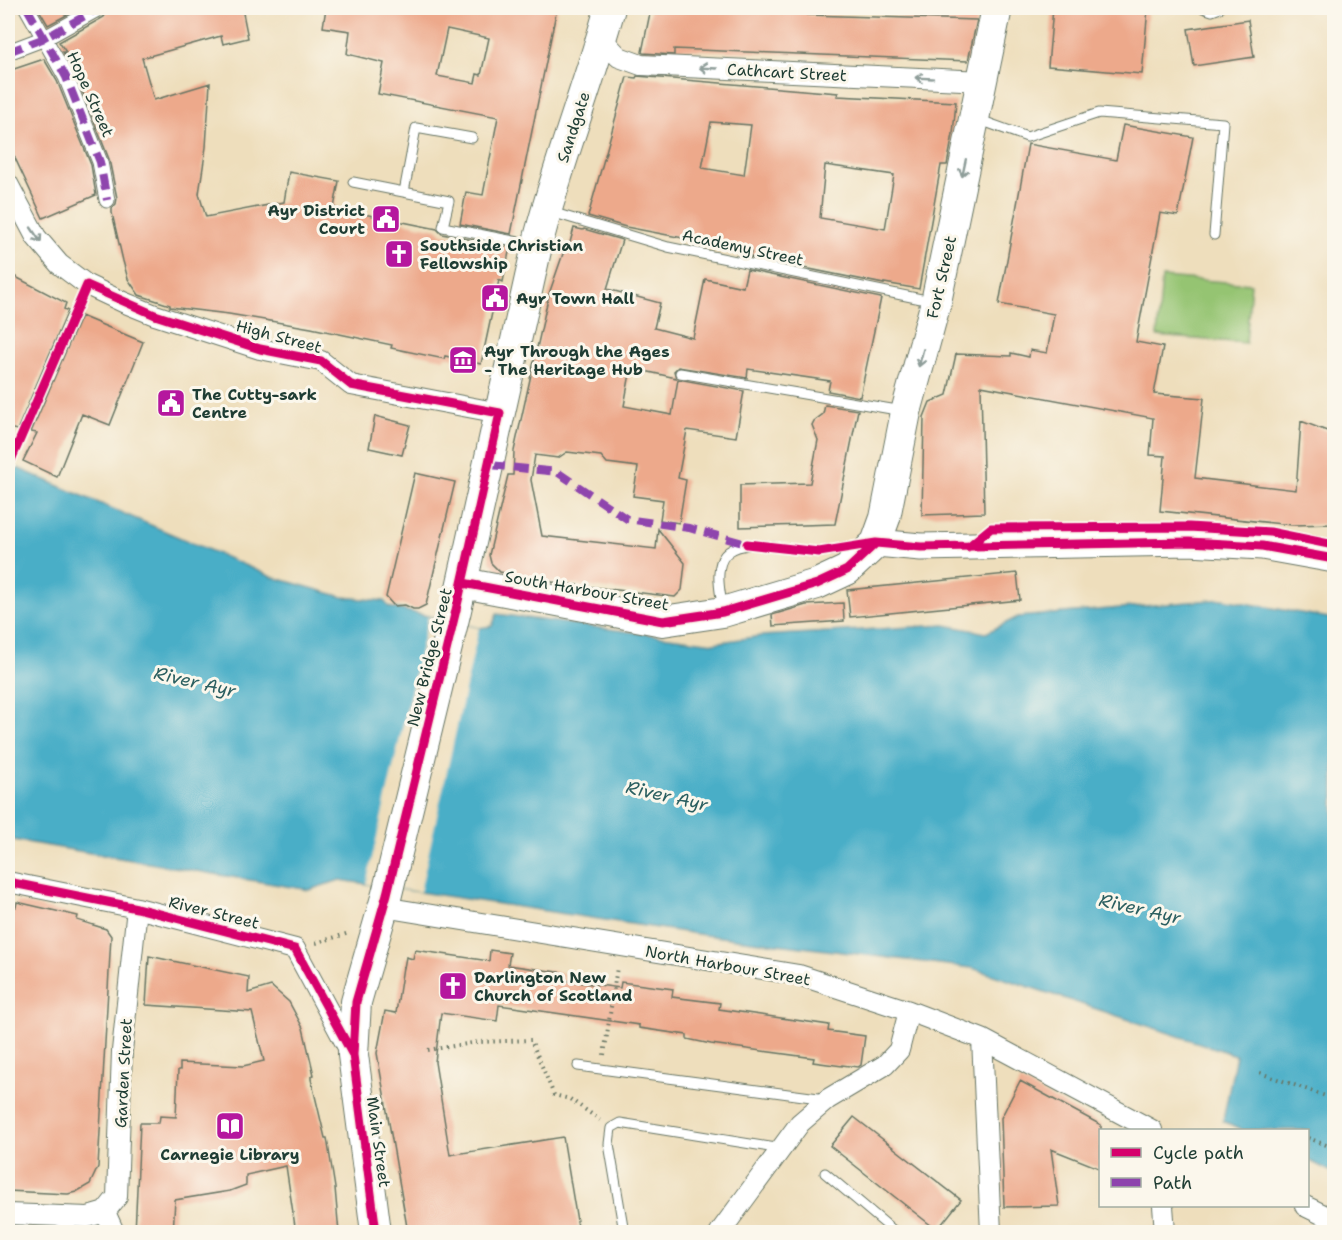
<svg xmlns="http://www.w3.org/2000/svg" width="1342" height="1240" font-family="'Shantell Sans',sans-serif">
	<rect width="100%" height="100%" fill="#fbf7ec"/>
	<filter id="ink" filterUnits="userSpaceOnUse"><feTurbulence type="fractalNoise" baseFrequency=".0167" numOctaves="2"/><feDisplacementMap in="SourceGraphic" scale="12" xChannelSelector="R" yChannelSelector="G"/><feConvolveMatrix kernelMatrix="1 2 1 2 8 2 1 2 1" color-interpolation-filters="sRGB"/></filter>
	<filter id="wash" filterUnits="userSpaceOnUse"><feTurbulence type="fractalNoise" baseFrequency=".008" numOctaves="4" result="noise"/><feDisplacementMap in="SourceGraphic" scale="24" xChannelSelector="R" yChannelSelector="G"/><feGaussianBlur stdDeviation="1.35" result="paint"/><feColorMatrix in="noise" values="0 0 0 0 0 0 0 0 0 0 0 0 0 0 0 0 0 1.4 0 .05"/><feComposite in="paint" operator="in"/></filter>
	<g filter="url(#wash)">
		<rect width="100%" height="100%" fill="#eedebc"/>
		<path fill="#95c472" stroke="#5a8053" stroke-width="1.5" d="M1162 277 1251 284 1246 343 1157 336Z"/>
		<path fill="#48aec7" stroke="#34767e" stroke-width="1.5" d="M8 464 272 577 343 597 384 601 389 607 479 628 492 626 497 614 714 643 761 636 945 625 986 633 1018 617 1223 599 1334 619V1173L1308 1160V1130H1243L1223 1121 1236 1055 972 968 704 935 340 880 309 890 8 839Z"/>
		<path fill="#eedebc" d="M428 617 479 628 420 892 366 884Z"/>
		<g id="blocks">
			<path fill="#eda98b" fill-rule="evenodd" d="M38 8H80L48 25Z
				M109 8H242L248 38 223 44 221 36 142 58 154 100 210 83 206 147 199 194 206 217 284 202 289 172 339 181 334 208 437 229 442 234 510 247 503 282 499 280 481 364 445 356 444 359 391 348 392 345 311 328 229 314 170 307V305L139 295 128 279 123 261 112 213V208L116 204 117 198 109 159 75 73 63 52H66L59 42 104 17Z
				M326 8H557L511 234 460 224 466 192 483 195 498 117 378 94 384 63 347 54 350 31 323 27ZM447 29 489 38 481 75 477 74 475 83 437 76Z
				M651 8H808V15L977 20 968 61 674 49V55L643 53 642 52Z
				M1053 8H1148L1142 74 1048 66Z
				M1248 20 1254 57 1194 66 1188 29Z
				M44 59 57 81 91 165 96 195 43 218 8 143V71Z
				M637 76 838 93 837 96 956 102 953 134 947 165H941L919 289 884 283V284L750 257 751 251 626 227 588 216 627 77 636 78ZM711 122 751 125 744 175 702 168ZM825 165 894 175 885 229 820 218Z
				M1123 125 1193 137 1178 216 1160 213 1136 342 1163 347 1154 394 1204 398 1195 478 1296 490 1301 421 1335 434V524L1292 525 1160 511 1165 456 1150 455 1153 418 981 386 984 513 922 515 924 417 930 402 947 395 956 354 1011 356V353L1029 357 1030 350 1047 353 1054 314 999 304 1028 144 1116 160Z
				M574 228 583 230 584 229 622 240 607 289 660 303 654 328 693 338 705 279 743 287 747 270 881 298 860 397 828 391 830 381 748 369 747 378 678 367 674 371 676 378 631 368 624 406 672 415 678 379 744 391 736 437 687 430 678 478 686 480 679 523 660 520 663 500 633 496 638 467 607 463 601 456 567 452 558 458 535 455 531 480 542 536 656 549 658 529 685 563 682 590 675 597 543 581 500 572 491 563 489 555 508 475H513L514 451 549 294 566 245 569 246Z
				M8 273 66 303 64 309 68 311 17 430 8 428Z
				M81 316 143 342 110 425 82 414 57 477 23 461 37 433 31 432Z
				M825 405 858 410 835 524 740 527V485L810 483 818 440 812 425 814 421 823 414Z
				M375 416 410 425 402 455 369 448Z
				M415 473 455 482 426 605 418 609H413L405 605 394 606 386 597Z
				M1017 573 1020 600 850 617 847 590Z
				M843 603 844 621 773 626 772 615 806 605Z
				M17 902 78 916 77 920 106 929 111 936 98 1167 90 1184 76 1192 68 1194 8 1191V906L16 907Z
				M415 950 489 961 490 950 510 953 508 965 564 973 563 980 620 988 621 982 673 989 672 997 720 1003 719 1009 829 1025 828 1031 865 1036 861 1065 858 1067 842 1065V1066L813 1062 814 1058 711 1044 687 1039V1035L639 1028V1025L499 1005 497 1021 441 1013 435 1062 450 1155 563 1137 579 1233H408L377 1053 385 1011 396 1013 403 967 404 968 406 957 413 959Z
				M149 956 249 977 248 993 271 986 289 1002 303 1028 314 1075 311 1076V1079L325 1138H327L335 1188 339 1233H296L286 1166 246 1175V1185L230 1191 175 1200 173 1233H135L140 1123H159L160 1116 176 1117 178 1070H180V1063L243 1066 264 1061 252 1012 146 1005Z
				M1020 1081 1101 1125V1169L1051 1149 1059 1206 1004 1207 1001 1118Z
				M854 1117 961 1200 937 1230 830 1146Z"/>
		</g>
	</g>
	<g filter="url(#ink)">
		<use href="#blocks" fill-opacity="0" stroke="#677564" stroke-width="1.5"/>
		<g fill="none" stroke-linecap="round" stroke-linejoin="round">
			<g stroke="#677564" stroke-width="11">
				<path id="service" d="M1203 8 1212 11 1220 8
					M977 119 1027 137 1099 113 1223 123 1214 235
					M353 182 449 201 443 227 534 245
					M404 192 416 128 472 138
					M551 212 668 247 931 301
					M680 373 903 411
					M15 451 87 285
					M722 606C721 596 718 584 719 574 720 525 791 553 819 552 833 552 847 548 861 546
					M578 1066 826 1099
					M825 1173 895 1232
					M234 1232H251
					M624 1232 609 1144 611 1128 620 1123 782 1149"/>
			</g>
			<g stroke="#677564" stroke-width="17">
				<path id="pedestrian" d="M27 8 66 77 100 162 107 200
					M8 52 45 38 99 8"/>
			</g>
			<g stroke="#677564" stroke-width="22">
				<path id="minor" d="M601 38 619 57 641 65 983 81
					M8 184 36 237 59 264 87 285 123 302 155 315 260 349 321 361 351 385 500 413
					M8 882 137 908 295 949 351 1053
					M383 907 799 975 909 1011 982 1039 1152 1130
					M982 1039 991 1232
					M1163 1206 1165 1232
					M1305 1206 1334 1220
					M105 1212 117 1197 122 1051 137 908
					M105 1212 114 1232
					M8 1214 88 1217 105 1212
					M720 1232 800 1123 828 1099 885 1065 899 1050 909 1011"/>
			</g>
			<g stroke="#677564" stroke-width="29">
				<path id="secondary" d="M876 543 921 547 1189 542 1262 546 1334 559"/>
			</g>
			<g stroke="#677564" stroke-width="32">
				<path id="primary" d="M463 583 663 621 723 612 817 584 847 570 876 543 885 518 906 412 936 302 997 8
					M376 1232 353 1055 356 1002 387 894 456 610 537 246C557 165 588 88 610 8"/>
			</g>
			<path stroke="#677564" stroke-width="4" stroke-dasharray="1.5 4.5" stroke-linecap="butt" d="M316 943 349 933
				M428 1050 479 1042 531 1040 554 1095 570 1099 600 1120
				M604 1055 617 967
				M1260 1073 1334 1099
				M1308 1138 1334 1148"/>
			<use href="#service" stroke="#fff" stroke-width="9"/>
			<use href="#pedestrian" stroke="#fff" stroke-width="15"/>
			<use href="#minor" stroke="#fff" stroke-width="20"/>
			<use href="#secondary" stroke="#fff" stroke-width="27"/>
			<use href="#primary" stroke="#fff" stroke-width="30"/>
			<path stroke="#8e44ad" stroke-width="8" stroke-dasharray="15 8" stroke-linecap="butt" d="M27 8 66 77 100 162 107 200
				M8 52 45 38 99 8
				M490 465 557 472 627 519 689 528 747 544"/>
			<g stroke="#fbf7ec" stroke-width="13">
				<path id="cycleway" d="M8 467 87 285 155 315 260 349 321 361 351 385 500 413
					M747 544 819 552 876 543 921 547 1189 542 1262 546 1334 559
					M968 547 991 528 1189 527 1270 532 1334 545
					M463 583 663 621 723 612 817 584 847 570 876 543
					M8 882 137 908 295 949 353 1055
					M376 1232 353 1055 356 1002 387 894 456 610 500 413"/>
			</g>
			<use href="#cycleway" stroke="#d6006c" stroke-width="9"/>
		</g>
		<defs><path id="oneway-shaft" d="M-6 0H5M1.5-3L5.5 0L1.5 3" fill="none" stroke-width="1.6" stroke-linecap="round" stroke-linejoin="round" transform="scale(1.5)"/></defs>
		<g stroke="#8f9e9a">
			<use href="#oneway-shaft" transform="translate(708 68) rotate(-177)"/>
			<use href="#oneway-shaft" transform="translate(924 78) rotate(-177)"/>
			<use href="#oneway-shaft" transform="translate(964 168) rotate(102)"/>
			<use href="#oneway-shaft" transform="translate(36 235) rotate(56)"/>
			<use href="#oneway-shaft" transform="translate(921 358) rotate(105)"/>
		</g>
	</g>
	<defs>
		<g id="civic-square" transform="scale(1.5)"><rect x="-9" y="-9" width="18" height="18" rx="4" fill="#b5179e" stroke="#fbf7ec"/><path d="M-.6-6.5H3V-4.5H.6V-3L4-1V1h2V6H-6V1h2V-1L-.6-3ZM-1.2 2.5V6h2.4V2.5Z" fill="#fff"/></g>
		<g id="church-square" transform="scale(1.5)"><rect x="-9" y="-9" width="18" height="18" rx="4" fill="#b5179e" stroke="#fbf7ec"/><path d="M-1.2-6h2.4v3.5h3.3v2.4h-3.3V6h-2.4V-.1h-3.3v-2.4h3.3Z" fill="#fff"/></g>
		<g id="museum-square" transform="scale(1.5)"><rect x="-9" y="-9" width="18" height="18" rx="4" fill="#b5179e" stroke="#fbf7ec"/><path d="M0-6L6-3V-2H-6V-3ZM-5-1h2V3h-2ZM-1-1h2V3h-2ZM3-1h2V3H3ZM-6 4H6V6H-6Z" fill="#fff"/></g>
		<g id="library-square" transform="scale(1.5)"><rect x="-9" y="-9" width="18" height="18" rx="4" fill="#b5179e" stroke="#fbf7ec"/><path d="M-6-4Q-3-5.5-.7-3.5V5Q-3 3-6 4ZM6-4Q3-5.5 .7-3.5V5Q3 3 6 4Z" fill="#fff"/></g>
	</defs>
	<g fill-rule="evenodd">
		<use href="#civic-square" x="386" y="219"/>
		<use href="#church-square" x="399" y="254"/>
		<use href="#civic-square" x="495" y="298"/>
		<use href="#museum-square" x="463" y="360"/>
		<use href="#civic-square" x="171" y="403"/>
		<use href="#church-square" x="453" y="986"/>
		<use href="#library-square" x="230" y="1126"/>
	</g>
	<g text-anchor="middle" stroke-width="6" stroke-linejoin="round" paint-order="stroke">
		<g font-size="16" fill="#1f3d34" stroke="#fbf7ec">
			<text transform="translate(787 72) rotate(3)" y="6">Cathcart Street</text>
			<text transform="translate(91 94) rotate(66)" y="6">Hope Street</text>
			<text transform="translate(573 127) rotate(-72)" y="6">Sandgate</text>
			<text transform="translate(743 247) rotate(12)" y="6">Academy Street</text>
			<text transform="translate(941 277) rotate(-77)" y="6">Fort Street</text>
			<text transform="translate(279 336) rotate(15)" y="6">High Street</text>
			<text transform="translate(587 590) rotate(10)" y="6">South Harbour Street</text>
			<text transform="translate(429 657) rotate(-76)" y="6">New Bridge Street</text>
			<text transform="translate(214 912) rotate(14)" y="6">River Street</text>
			<text transform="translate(728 965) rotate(10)" y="6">North Harbour Street</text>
			<text transform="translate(123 1073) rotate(-87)" y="6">Garden Street</text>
			<text transform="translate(379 1142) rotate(82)" y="6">Main Street</text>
		</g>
		<g font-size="16" font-weight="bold" fill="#1f3d34" stroke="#fbf7ec" text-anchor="start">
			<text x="365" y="216" text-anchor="end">Ayr District<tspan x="365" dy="18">Court</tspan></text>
			<text x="420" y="251">Southside Christian<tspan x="420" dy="18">Fellowship</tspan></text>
			<text x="516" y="304">Ayr Town Hall</text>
			<text x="484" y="357">Ayr Through the Ages<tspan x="484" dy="18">- The Heritage Hub</tspan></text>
			<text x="192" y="400">The Cutty-sark<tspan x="192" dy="18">Centre</tspan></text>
			<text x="474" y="983">Darlington New<tspan x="474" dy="18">Church of Scotland</tspan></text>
			<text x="230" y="1160" text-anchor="middle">Carnegie Library</text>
		</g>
		<g font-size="18" font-style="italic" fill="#2b5f60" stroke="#fbf7ec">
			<text transform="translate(195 682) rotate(13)" y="6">River Ayr</text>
			<text transform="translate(667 796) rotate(13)" y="6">River Ayr</text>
			<text transform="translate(1140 909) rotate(13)" y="6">River Ayr</text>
		</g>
	</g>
	<rect width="1342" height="1240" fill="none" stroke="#fbf7ec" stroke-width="30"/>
	<rect x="1099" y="1129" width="210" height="78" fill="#fbf7ec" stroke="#a3ada2" stroke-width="1.5"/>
	<rect x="1111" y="1148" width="30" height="9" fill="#d6006c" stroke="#a3ada2" stroke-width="1.5"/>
	<text x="1153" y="1159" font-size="18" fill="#1f3d34">Cycle path</text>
	<rect x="1111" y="1178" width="30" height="9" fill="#8e44ad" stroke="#a3ada2" stroke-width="1.5"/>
	<text x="1153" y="1189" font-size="18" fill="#1f3d34">Path</text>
</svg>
